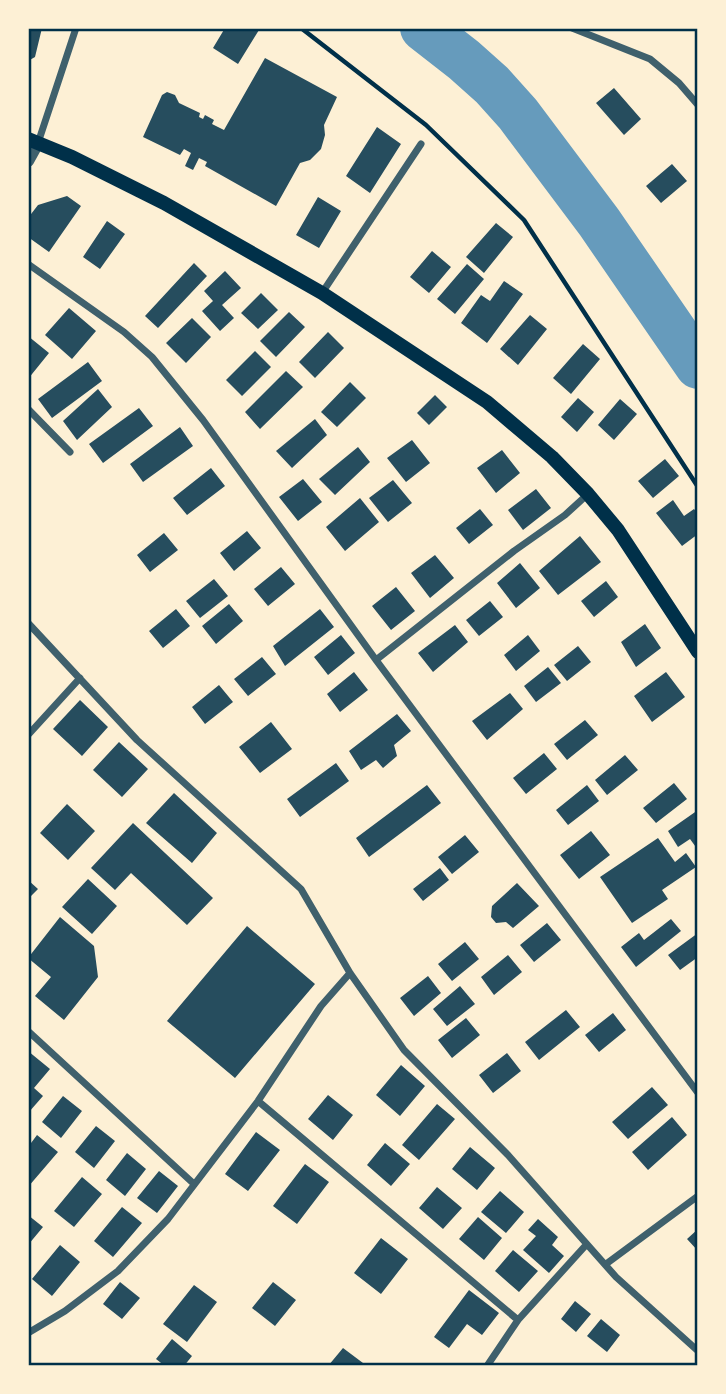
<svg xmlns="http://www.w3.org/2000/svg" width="726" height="1394" font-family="Literata,serif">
	<rect width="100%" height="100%" fill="#fdf0d5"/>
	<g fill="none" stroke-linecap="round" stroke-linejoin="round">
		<path stroke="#669bbc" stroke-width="46" d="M423 28 464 60 492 85 518 114 599 222 698 366"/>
	</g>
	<path fill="#264d5e" d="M28 28H42L35 57 28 61Z
		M225 28H255L259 30 238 64 213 48Z
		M265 58 337 97 324 125 325 135 321 149 310 160 300 163 276 206 205 166 207 162 199 158 193 170 185 166 191 153 184 149 180 155 143 137 162 95 167 92 175 95 179 103 200 113 199 117 203 119 205 115 214 120 212 124 224 130Z
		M614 88 641 119 624 135 596 103Z
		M377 127 401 144 370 193 346 176Z
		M672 164 687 181 661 203 646 186Z
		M67 196 81 206 49 252 28 237V218L38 205Z
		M318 197 341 211 319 248 296 235Z
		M107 221 125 234 100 269 83 257Z
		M496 223 513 237 484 273 466 257Z
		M432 251 451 267 429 293 410 277Z
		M194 263 207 276 158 328 145 316Z
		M467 264 484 279 455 314 437 299Z
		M225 271 241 288 222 305 234 318 220 331 202 311 213 301 204 291Z
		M504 281 523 294 487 343 461 323 481 295 490 301Z
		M261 293 278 310 258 329 241 313Z
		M69 308 96 331 72 359 45 335Z
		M289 312 305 327 276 357 260 341Z
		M530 315 547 329 518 365 500 349Z
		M192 318 211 337 186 363 166 343Z
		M328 332 344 348 315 378 299 362Z
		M28 336 49 353 28 379Z
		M583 344 600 359 571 394 553 378Z
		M255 351 271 367 242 396 226 380Z
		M88 362 102 381 52 418 38 399Z
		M286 371 303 387 260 429 245 412Z
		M350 382 366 398 337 427 321 412Z
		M98 389 112 407 77 440 63 421Z
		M435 395 447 407 429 425 417 413Z
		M578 398 594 412 577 432 561 417Z
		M620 399 637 414 614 440 598 425Z
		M139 408 153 426 103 463 89 444Z
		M315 419 327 435 292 468 276 451Z
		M180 427 193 446 143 482 130 464Z
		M412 440 430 463 406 482 387 458Z
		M358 447 370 462 335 495 319 479Z
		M502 450 520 473 496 493 477 468Z
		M665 459 679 476 653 498 638 481Z
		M211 468 225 486 187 515 173 498Z
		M303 479 322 502 298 521 279 497Z
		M393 480 412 503 388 522 369 498Z
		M536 489 551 508 523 530 508 510Z
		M360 498 379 522 345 551 326 527Z
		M673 500 684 516 694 509 698 514V534L682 546 656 513Z
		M480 509 493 525 469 544 456 528Z
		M247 531 261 548 234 571 220 553Z
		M164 533 178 550 150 572 137 555Z
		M580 536 601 562 558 595 539 571Z
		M435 555 454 578 430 598 411 573Z
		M520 563 540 588 516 608 497 583Z
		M281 567 295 584 268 606 254 589Z
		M214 579 228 596 200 618 186 601Z
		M606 581 618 597 594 617 581 601Z
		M396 587 415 611 391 630 372 606Z
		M490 601 503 617 479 636 466 620Z
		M229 604 243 621 216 644 202 626Z
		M176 609 190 626 163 648 149 631Z
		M320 609 334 627 285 666 273 646Z
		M645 624 661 648 636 667 621 642Z
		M455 625 468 642 433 672 418 653Z
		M341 635 355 653 328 675 314 657Z
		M528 635 540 651 516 671 504 655Z
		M578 646 591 662 567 681 554 665Z
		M262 657 276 674 248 696 234 679Z
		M548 667 561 683 536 702 524 686Z
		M354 672 368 690 340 712 327 694Z
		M666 672 685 697 652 722 634 696Z
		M219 685 233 702 205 724 192 707Z
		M510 693 523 709 487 740 472 721Z
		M80 700 108 727 82 756 53 729Z
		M397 714 411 731 394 745 397 756 383 768 376 760 361 770 349 751Z
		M585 720 598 735 567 760 554 744Z
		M271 722 292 749 260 773 239 747Z
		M119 742 148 769 122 797 93 770Z
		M544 753 557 769 526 794 513 778Z
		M625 755 638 770 607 795 595 780Z
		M336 763 349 781 300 817 287 799Z
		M674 783 687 799 656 823 643 808Z
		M427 785 441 803 369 857 356 838Z
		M587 785 599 801 568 825 556 810Z
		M174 793 217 833 192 863 146 823Z
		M67 804 95 831 68 860 40 833Z
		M698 810V850L690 839 678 847 668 831Z
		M133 823 213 898 187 925 131 873 115 890 91 868Z
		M591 831 610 855 579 879 560 855Z
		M465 835 479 852 452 874 438 857Z
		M658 838 675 862 686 853 696 867 662 890 668 899 632 923 600 877Z
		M440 868 449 880 423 901 413 889Z
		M88 879 117 906 92 934 62 907Z
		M28 880 38 889 28 899Z
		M517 883 539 906 513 928 506 922 496 923 491 917 492 906Z
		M60 917 94 946 98 977 64 1020 35 996 51 977 28 958Z
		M671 919 681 931 636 967 621 947 639 933 644 940Z
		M547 923 561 940 534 962 520 945Z
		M247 926 315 984 235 1078 167 1021Z
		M698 933V957L680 970 668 955Z
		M465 942 479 959 452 981 438 964Z
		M508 955 522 972 494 995 481 977Z
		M428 976 441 993 414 1016 400 998Z
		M460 986 475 1004 447 1026 433 1009Z
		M566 1010 580 1027 539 1060 525 1042Z
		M613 1013 626 1030 599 1052 585 1035Z
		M466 1018 480 1035 452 1058 438 1040Z
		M28 1051 50 1069 34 1088 43 1096 29 1112Z
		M507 1053 521 1071 493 1093 479 1075Z
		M401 1065 425 1086 400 1116 376 1095Z
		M652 1087 668 1105 628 1139 612 1122Z
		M328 1095 353 1115 333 1140 308 1119Z
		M63 1096 82 1111 61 1138 42 1122Z
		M437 1104 455 1119 419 1160 402 1145Z
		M672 1117 687 1135 648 1170 632 1152Z
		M96 1126 115 1141 94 1168 75 1152Z
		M256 1132 280 1150 248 1191 225 1174Z
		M37 1135 58 1152 28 1187V1147Z
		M385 1143 410 1164 391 1186 367 1165Z
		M470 1147 495 1168 477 1190 452 1169Z
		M127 1153 146 1169 125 1196 106 1180Z
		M305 1164 329 1182 297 1224 273 1206Z
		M159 1171 178 1186 157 1213 137 1198Z
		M82 1177 102 1194 74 1227 54 1211Z
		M437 1187 462 1208 443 1229 419 1208Z
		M500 1191 524 1212 506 1233 481 1212Z
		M122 1207 142 1223 113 1257 94 1241Z
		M28 1215 43 1227 28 1245Z
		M478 1217 502 1238 484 1260 459 1239Z
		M538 1219 558 1237 552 1245 564 1256 549 1273 523 1250 536 1236 528 1230Z
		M698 1229V1251L687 1239Z
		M381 1238 408 1259 381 1294 354 1273Z
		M60 1245 80 1262 52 1296 32 1279Z
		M513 1250 538 1271 519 1292 495 1271Z
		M120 1282 140 1298 122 1319 103 1304Z
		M273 1282 296 1300 275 1326 252 1308Z
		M194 1285 217 1302 187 1342 163 1324Z
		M469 1290 499 1313 482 1335 467 1324 449 1348 434 1337Z
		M575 1301 591 1314 576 1332 561 1319Z
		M601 1319 620 1335 607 1352 587 1336Z
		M172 1339 192 1356 184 1366H165L156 1359Z
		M343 1348 367 1366H328Z"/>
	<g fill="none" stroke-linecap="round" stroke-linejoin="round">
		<path stroke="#003049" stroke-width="4.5" d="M301 28 426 125 524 220 698 487"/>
		<path stroke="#3f606c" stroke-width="7" d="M572 28 650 59 679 83 698 105
			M38 143 76 28
			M28 264 124 332 152 357 203 420 376 660 698 1093
			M322 293 421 144
			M28 409 70 452
			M28 623 137 740 301 889 350 973 404 1050 508 1155 616 1277 698 1351
			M376 660 514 551 565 515 588 494
			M28 735 80 678
			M28 1031 194 1184
			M258 1101 518 1320
			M606 1264 698 1196
			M28 1333 65 1311 118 1271 168 1219 258 1101 321 1006 350 973
			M487 1366 518 1320 586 1245"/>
		<path stroke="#3f606c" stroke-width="12" d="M28 161 38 143"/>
		<path stroke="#003049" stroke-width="14" d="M28 139 72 157 164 203 322 293 487 402 552 457 588 494 618 530 698 652"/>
	</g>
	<rect width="726" height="1394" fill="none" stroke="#fdf0d5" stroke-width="60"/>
	<rect x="30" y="30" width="666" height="1334" fill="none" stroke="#003049" stroke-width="2.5"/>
</svg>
